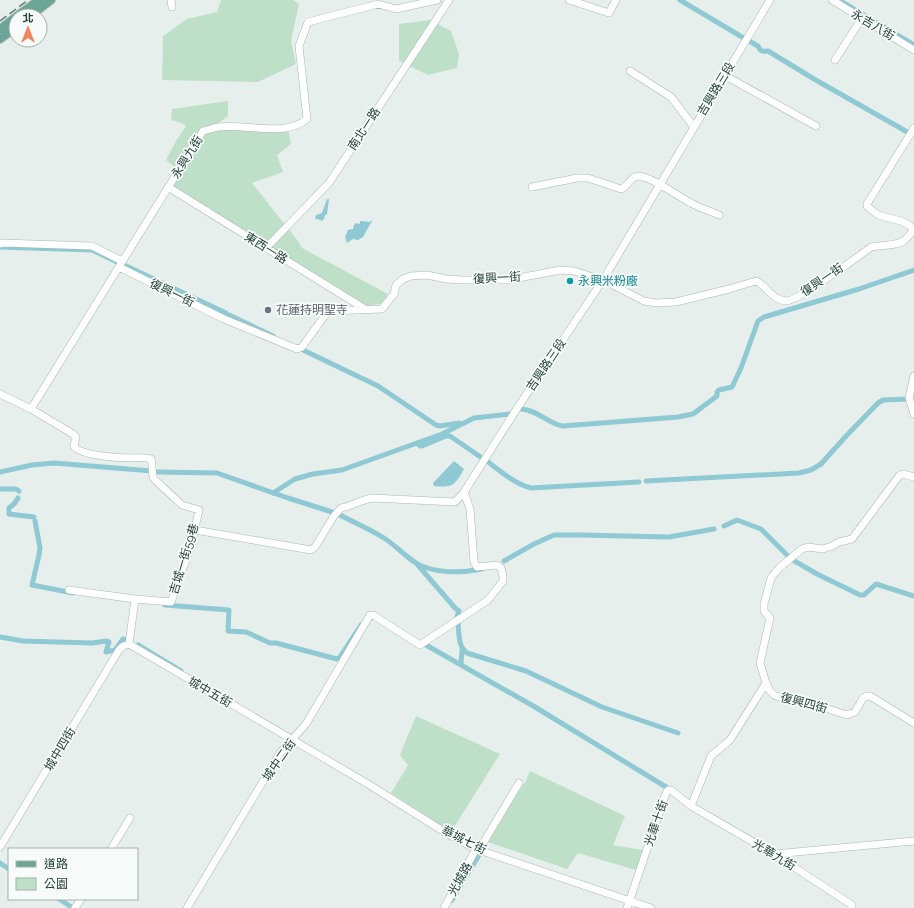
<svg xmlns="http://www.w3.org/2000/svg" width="914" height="908" font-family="Raleway,'Noto Sans TC',sans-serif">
	<rect width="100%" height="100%" fill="#e6efeb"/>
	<path fill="#bfe0c8" d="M221 0H293L299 4 291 41 296 64 258 82 162 80 163 36 187 19 217 12Z
		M430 20 451 31 459 54 457 68 428 75 399 61V24Z
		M228 101V116L217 124 288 129 291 144 277 155 283 172 252 183 298 241 302 248 388 294 381 304 359 306 172 187 175 167 166 160 176 141 186 126 182 123 171 120 172 109Z
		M416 716 500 754 451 832 391 793 408 765 400 755Z
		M530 771 625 816 613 845 643 850 636 870 578 853 567 869 485 841 526 781Z"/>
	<path fill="#8ec9d4" d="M327 199H329L327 214 325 215 324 219 322 221 318 219H316L315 218 316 215 322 213Z
		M371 220 372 221 363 237 358 240 353 239 347 243 345 237 348 230 353 229 354 225 356 223 360 224V221H362L370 222Z
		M454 461 464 469C455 485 453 488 434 486L433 483Z"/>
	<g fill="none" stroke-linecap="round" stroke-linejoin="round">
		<path stroke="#8ec9d4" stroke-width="5" d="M680 0 742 37
			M839 0 914 45
			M749 41 758 46C760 51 762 52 768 51L814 79 909 133
			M0 247 92 250 117 262
			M122 264 226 313
			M229 315 273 336
			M303 350 378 386 436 425 440 426 459 423
			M521 409C538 410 548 424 563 426L678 417 693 414 717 396V392L719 390 732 387 741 368 758 321 764 317 859 289 914 270
			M417 443 420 446H422L446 436H450L482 458
			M487 461C500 471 515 484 531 488L639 482
			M0 472 32 465 54 463 152 471
			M158 472 217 473 288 498 332 512
			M646 481 799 473 811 470 821 464 847 435 878 403 883 400 908 399
			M0 489H16L19 491
			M273 493 295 479 313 474 342 470 442 434 474 418 510 414
			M18 498 14 504 9 508V514L34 517
			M338 514C353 522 370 529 384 538 395 545 405 556 416 563 434 574 462 573 482 569
			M35 521 40 548 39 555 32 585 73 593
			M724 526 737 520 761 529 788 556
			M791 559 817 574 860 595H864L876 584 914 596
			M504 561 534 544 554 535H580L669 537 714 529
			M417 564 455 608 459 611 457 617
			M165 605 229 610 228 631 246 632 270 643H276L337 659 340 657 361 625
			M458 622C459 633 458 647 467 653L526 671 602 707 678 733
			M0 637 23 641 92 643 107 641 109 642 106 652 115 650 123 639 127 640
			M138 645 181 671
			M426 645 535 707 671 790
			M461 664 462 650
			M0 863 9 869
			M59 899 73 908
			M452 900 479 855"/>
		<g stroke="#a8b8b2" stroke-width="8">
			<path id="minor" d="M171 0 172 7
				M569 0 609 13 616 0
				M832 0 914 50
				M835 60 862 18
				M630 71 671 97 694 127
				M724 75 816 126
				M914 128 867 204V206L878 215 901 221 909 225 914 230
				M168 187 365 309
				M532 187 577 178H588L621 189C628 187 630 177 638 176 651 176 679 197 691 203 700 208 710 211 719 215
				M0 244 3 243 92 246 122 261
				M266 248 329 183 449 0
				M119 267 224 319 297 349 302 347 326 314 331 311 382 309 394 294 396 285 403 279 411 276 427 275 446 279 462 280H508L560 270 574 271 603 280 644 301 656 303 676 302 729 289 756 281C767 286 772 300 786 301 796 302 859 256 871 247 881 245 898 246 905 240 908 237 911 233 913 230
				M914 376 909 398 914 414
				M0 394 31 409 73 434 76 437 74 446C80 456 121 458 132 458 139 458 145 457 151 459 153 465 151 473 154 479L182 505 199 510 191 545 171 602 135 599 129 644 123 646 119 650 0 847
				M31 409 203 131C208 130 213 128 218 127 246 123 284 138 307 119L299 46 308 22 378 4 396 9 437 0
				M914 477 903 474 899 476 852 539 839 542 832 546 823 549 808 547 802 549 779 568 771 578 764 604V611L770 618 760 663 766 683 770 691 774 695 782 698H794L847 715 855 712 863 698 867 696H870L914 723
				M195 530 311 550 315 547 334 516 341 508C352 506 361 500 372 498L455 502 464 492
				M69 590 135 599
				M129 644 368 784 451 836 476 849 651 908
				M691 806 774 854 852 905V908
				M111 849 130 818
				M774 854 914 841
				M75 908 81 899
				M187 908 280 753 306 724 370 615H373L420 645 488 600 503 581V576L501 568 497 565 477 567 474 562 470 509 464 492 518 407 603 280 770 0
				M444 908 476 849 482 845 519 783
				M627 908 666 793 668 790H671L691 806 711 756 730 740 766 683"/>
		</g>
		<g stroke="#c2cac8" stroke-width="10">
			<path id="major" d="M17 16 39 0
				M30 16 51 0
				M0 29 16 17
				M0 39 16 27"/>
		</g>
		<use href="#minor" stroke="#fff" stroke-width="7"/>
		<use href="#major" stroke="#6aa596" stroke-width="8"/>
		<path stroke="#5f7d75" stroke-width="1.5" stroke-dasharray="8 4" stroke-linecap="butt" d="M0 21 28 0"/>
	</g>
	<circle fill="#0f9aa8" stroke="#f7fbf9" stroke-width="1.5" cx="570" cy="281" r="4"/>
	<circle fill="#6b7280" stroke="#f7fbf9" stroke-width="1.5" cx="268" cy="310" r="4"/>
	<g text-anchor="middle" stroke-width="3.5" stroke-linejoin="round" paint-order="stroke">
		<g font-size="12" fill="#24423a" stroke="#f7fbf9">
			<text transform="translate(873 25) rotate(31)" y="4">永吉八街</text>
			<text transform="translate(716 89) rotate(-59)" y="4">吉興路三段</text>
			<text transform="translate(364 129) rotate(-57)" y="4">南北一路</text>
			<text transform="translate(187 157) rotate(-58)" y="4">永興九街</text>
			<text transform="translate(266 248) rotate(32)" y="4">東西一路</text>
			<text transform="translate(497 278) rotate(-3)" y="4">復興一街</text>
			<text transform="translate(822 280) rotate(-34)" y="4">復興一街</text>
			<text transform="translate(172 293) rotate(26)" y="4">復興一街</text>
			<text transform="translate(546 365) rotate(-56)" y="4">吉興路三段</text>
			<text transform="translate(184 559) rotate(-73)" y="4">吉城一街59巷</text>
			<text transform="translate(210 692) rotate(30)" y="4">城中五街</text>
			<text transform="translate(804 703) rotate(15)" y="4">復興四街</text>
			<text transform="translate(60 749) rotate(-59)" y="4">城中四街</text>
			<text transform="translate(279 760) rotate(-55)" y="4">城中二街</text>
			<text transform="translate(656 823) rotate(-71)" y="4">光華十街</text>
			<text transform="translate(464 840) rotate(27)" y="4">華城七街</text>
			<text transform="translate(774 855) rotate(31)" y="4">光華九街</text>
			<text transform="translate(460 879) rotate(-61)" y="4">光城路</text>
		</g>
		<g font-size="12" fill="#0d838f" stroke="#f7fbf9" text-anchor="start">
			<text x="578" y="285">永興米粉廠</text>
		</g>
		<g font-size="12" fill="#5b616d" stroke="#f7fbf9" text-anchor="start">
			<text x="276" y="314">花蓮持明聖寺</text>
		</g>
	</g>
	<rect x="8" y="848" width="130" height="52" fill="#f7fbf9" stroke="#a3b1ad"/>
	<rect x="16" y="861" width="20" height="6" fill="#6aa596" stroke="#a3b1ad"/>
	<text x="44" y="868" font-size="12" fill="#24423a">道路</text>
	<rect x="16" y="878" width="20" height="12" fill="#bfe0c8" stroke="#a3b1ad"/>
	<text x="44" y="888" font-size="12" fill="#24423a">公園</text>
	<g transform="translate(28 28)"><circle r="19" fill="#f7fbf9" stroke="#a3b1ad"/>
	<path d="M0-3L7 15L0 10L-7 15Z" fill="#f4845f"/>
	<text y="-6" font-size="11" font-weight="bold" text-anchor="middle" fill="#24423a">北</text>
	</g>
</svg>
